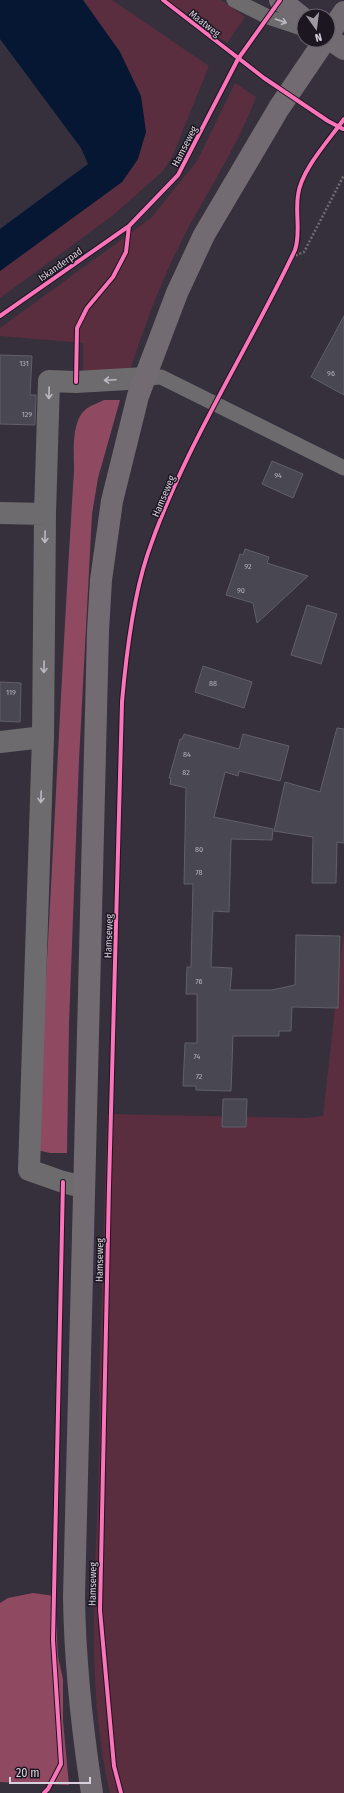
<svg xmlns="http://www.w3.org/2000/svg" width="344" height="1793" font-family="'Fira Sans Condensed',sans-serif">
	<rect width="100%" height="100%" fill="#36303c"/>
	<path fill="#5a2e3e" d="M83 0H112L209 66 172 157 162 172 112 216 0 298V271L122 182 138 159 120 52Z
		M167 0H221L245 17 227 43Z
		M235 83 256 97C236 151 203 197 178 248 158 288 143 331 129 373L83 372V343L0 336V328L151 218 197 161Z
		M344 928V1793H110C79 1660 103 1524 99 1389L107 1114 307 1118 323 1116Z"/>
	<path fill="#8f4a62" d="M104 400H120L98 478 92 514 79 760 69 1023 67 1153H50L37 1150V1131C51 911 60 691 74 471 74 454 71 422 85 410 89 406 98 403 104 400Z
		M33 1593 55 1596 58 1657 63 1679V1721L69 1785 0 1782V1603L8 1598Z"/>
	<path fill="#051733" d="M0 0H83L120 52 141 96 146 132 138 159 122 182 0 271V229L88 164 81 148 0 39Z"/>
	<path fill="#494751" stroke="#615f6a" d="M344 316V395L311 377Z
		M0 355 32 356 30 395H36L35 425 0 424Z
		M272 461 303 474 293 498 262 484Z
		M245 549 269 557 267 563 308 576 257 623 253 603 226 595 240 554 243 555Z
		M307 605 337 614 321 664 291 655Z
		M203 666 252 682 244 708 195 692Z
		M0 682 21 683 20 722 0 721Z
		M337 728 344 729V843L337 842 336 883H312L313 837 274 831 285 782 320 792Z
		M184 734 239 749 243 734 289 746 280 781 239 771 238 776 225 772 214 817 273 829 272 840 231 839 229 912 213 911 211 967 232 968 230 990H272L295 985 296 935 340 936 338 1008 292 1007 291 1031H279V1036H233L231 1091 196 1090V1086H183L185 1043H197V994H186L187 967H191L193 884H184L186 788 170 784 171 778H169L180 739H182Z
		M223 1099H247L246 1127H222Z"/>
	<g fill="none" stroke-linecap="round" stroke-linejoin="round">
		<path stroke="#706c72" stroke-width="2.5" stroke-dasharray="2 2" stroke-linecap="butt" d="M292 257 304 252 344 175"/>
		<path stroke="#6e6b6e" stroke-width="15" d="M234 0 268 17 304 29
			M145 378 161 377 344 468"/>
		<path stroke="#6e6b6e" stroke-width="22" d="M0 513 45 514
			M0 742 43 737
			M83 1187 63 1182 29 1170 43 737 45 514 49 381 76 382 145 378"/>
		<path stroke="#726c72" stroke-width="22" d="M280 0 304 19
			M328 35 344 12
			M328 38 344 49
			M92 1793C82 1728 75 1663 74 1597L98 631 101 580 112 501 138 396 177 293 204 235 279 108 325 40"/>
		<g stroke="#1b1620" stroke-width="6">
			<path id="cycleway" d="M163 0 264 78 328 121 343 129
				M0 316 129 226 178 175 238 59 280 0
				M76 382 77 328 87 308 113 277 126 252 129 226
				M44 1793 48 1789 61 1764 53 1640 63 1182
				M121 1793 114 1766 100 1610 109 1186 122 702C126 656 133 599 147 556 183 448 247 352 295 250 301 233 295 214 298 195 301 170 329 140 344 119"/>
		</g>
		<use href="#cycleway" stroke="#fb73b8" stroke-width="4"/>
	</g>
	<defs><path id="oneway-shaft" d="M-6 0H5M1.5-3L5.5 0L1.5 3" fill="none" stroke-width="1.6" stroke-linecap="round" stroke-linejoin="round"/></defs>
	<g stroke="#beb8c3">
		<use href="#oneway-shaft" transform="translate(281 21) rotate(19)"/>
		<use href="#oneway-shaft" transform="translate(110 380) rotate(177)"/>
		<use href="#oneway-shaft" transform="translate(49 393) rotate(92)"/>
		<use href="#oneway-shaft" transform="translate(45 537) rotate(91)"/>
		<use href="#oneway-shaft" transform="translate(44 667) rotate(91)"/>
		<use href="#oneway-shaft" transform="translate(41 797) rotate(92)"/>
	</g>
	<g text-anchor="middle" stroke-width="3" stroke-linejoin="round" paint-order="stroke">
		<g font-size="8" fill="#b4afbc">
			<text x="24" y="366">131</text>
			<text x="331" y="376">96</text>
			<text x="27" y="417">129</text>
			<text x="278" y="478">94</text>
			<text x="248" y="569">92</text>
			<text x="241" y="593">90</text>
			<text x="213" y="686">88</text>
			<text x="11" y="695">119</text>
			<text x="187" y="757">84</text>
			<text x="186" y="775">82</text>
			<text x="199" y="852">80</text>
			<text x="199" y="875">78</text>
			<text x="199" y="984">76</text>
			<text x="197" y="1059">74</text>
			<text x="199" y="1079">72</text>
		</g>
		<g font-size="10" fill="#d8d2df" stroke="#1b1620">
			<text transform="translate(205 23) rotate(38)" y="4">Maatweg</text>
			<text transform="translate(184 146) rotate(-63)" y="4">Hamseweg</text>
			<text transform="translate(60 264) rotate(-35)" y="4">Iskanderpad</text>
			<text transform="translate(163 496) rotate(-67)" y="4">Hamseweg</text>
			<text transform="translate(108 936) rotate(-88)" y="4">Hamseweg</text>
			<text transform="translate(99 1260) rotate(-89)" y="4">Hamseweg</text>
			<text transform="translate(92 1584) rotate(-89)" y="4">Hamseweg</text>
		</g>
	</g>
	<g transform="translate(316 28) rotate(166)"><circle r="19" fill="#1b1620" stroke="#67616c"/>
	<path d="M0-3L7 15L0 10L-7 15Z" fill="#9f99a6"/>
	<text y="-6" font-size="11" font-weight="bold" text-anchor="middle" fill="#d8d2df">N</text>
	</g>
	<path d="M10 1777v6h80v-6" fill="none" stroke="#d8d2df" stroke-width="2"/>
	<text x="16" y="1777" font-size="12" fill="#d8d2df" stroke="#1b1620" stroke-width="3" paint-order="stroke">20 m</text>
</svg>
